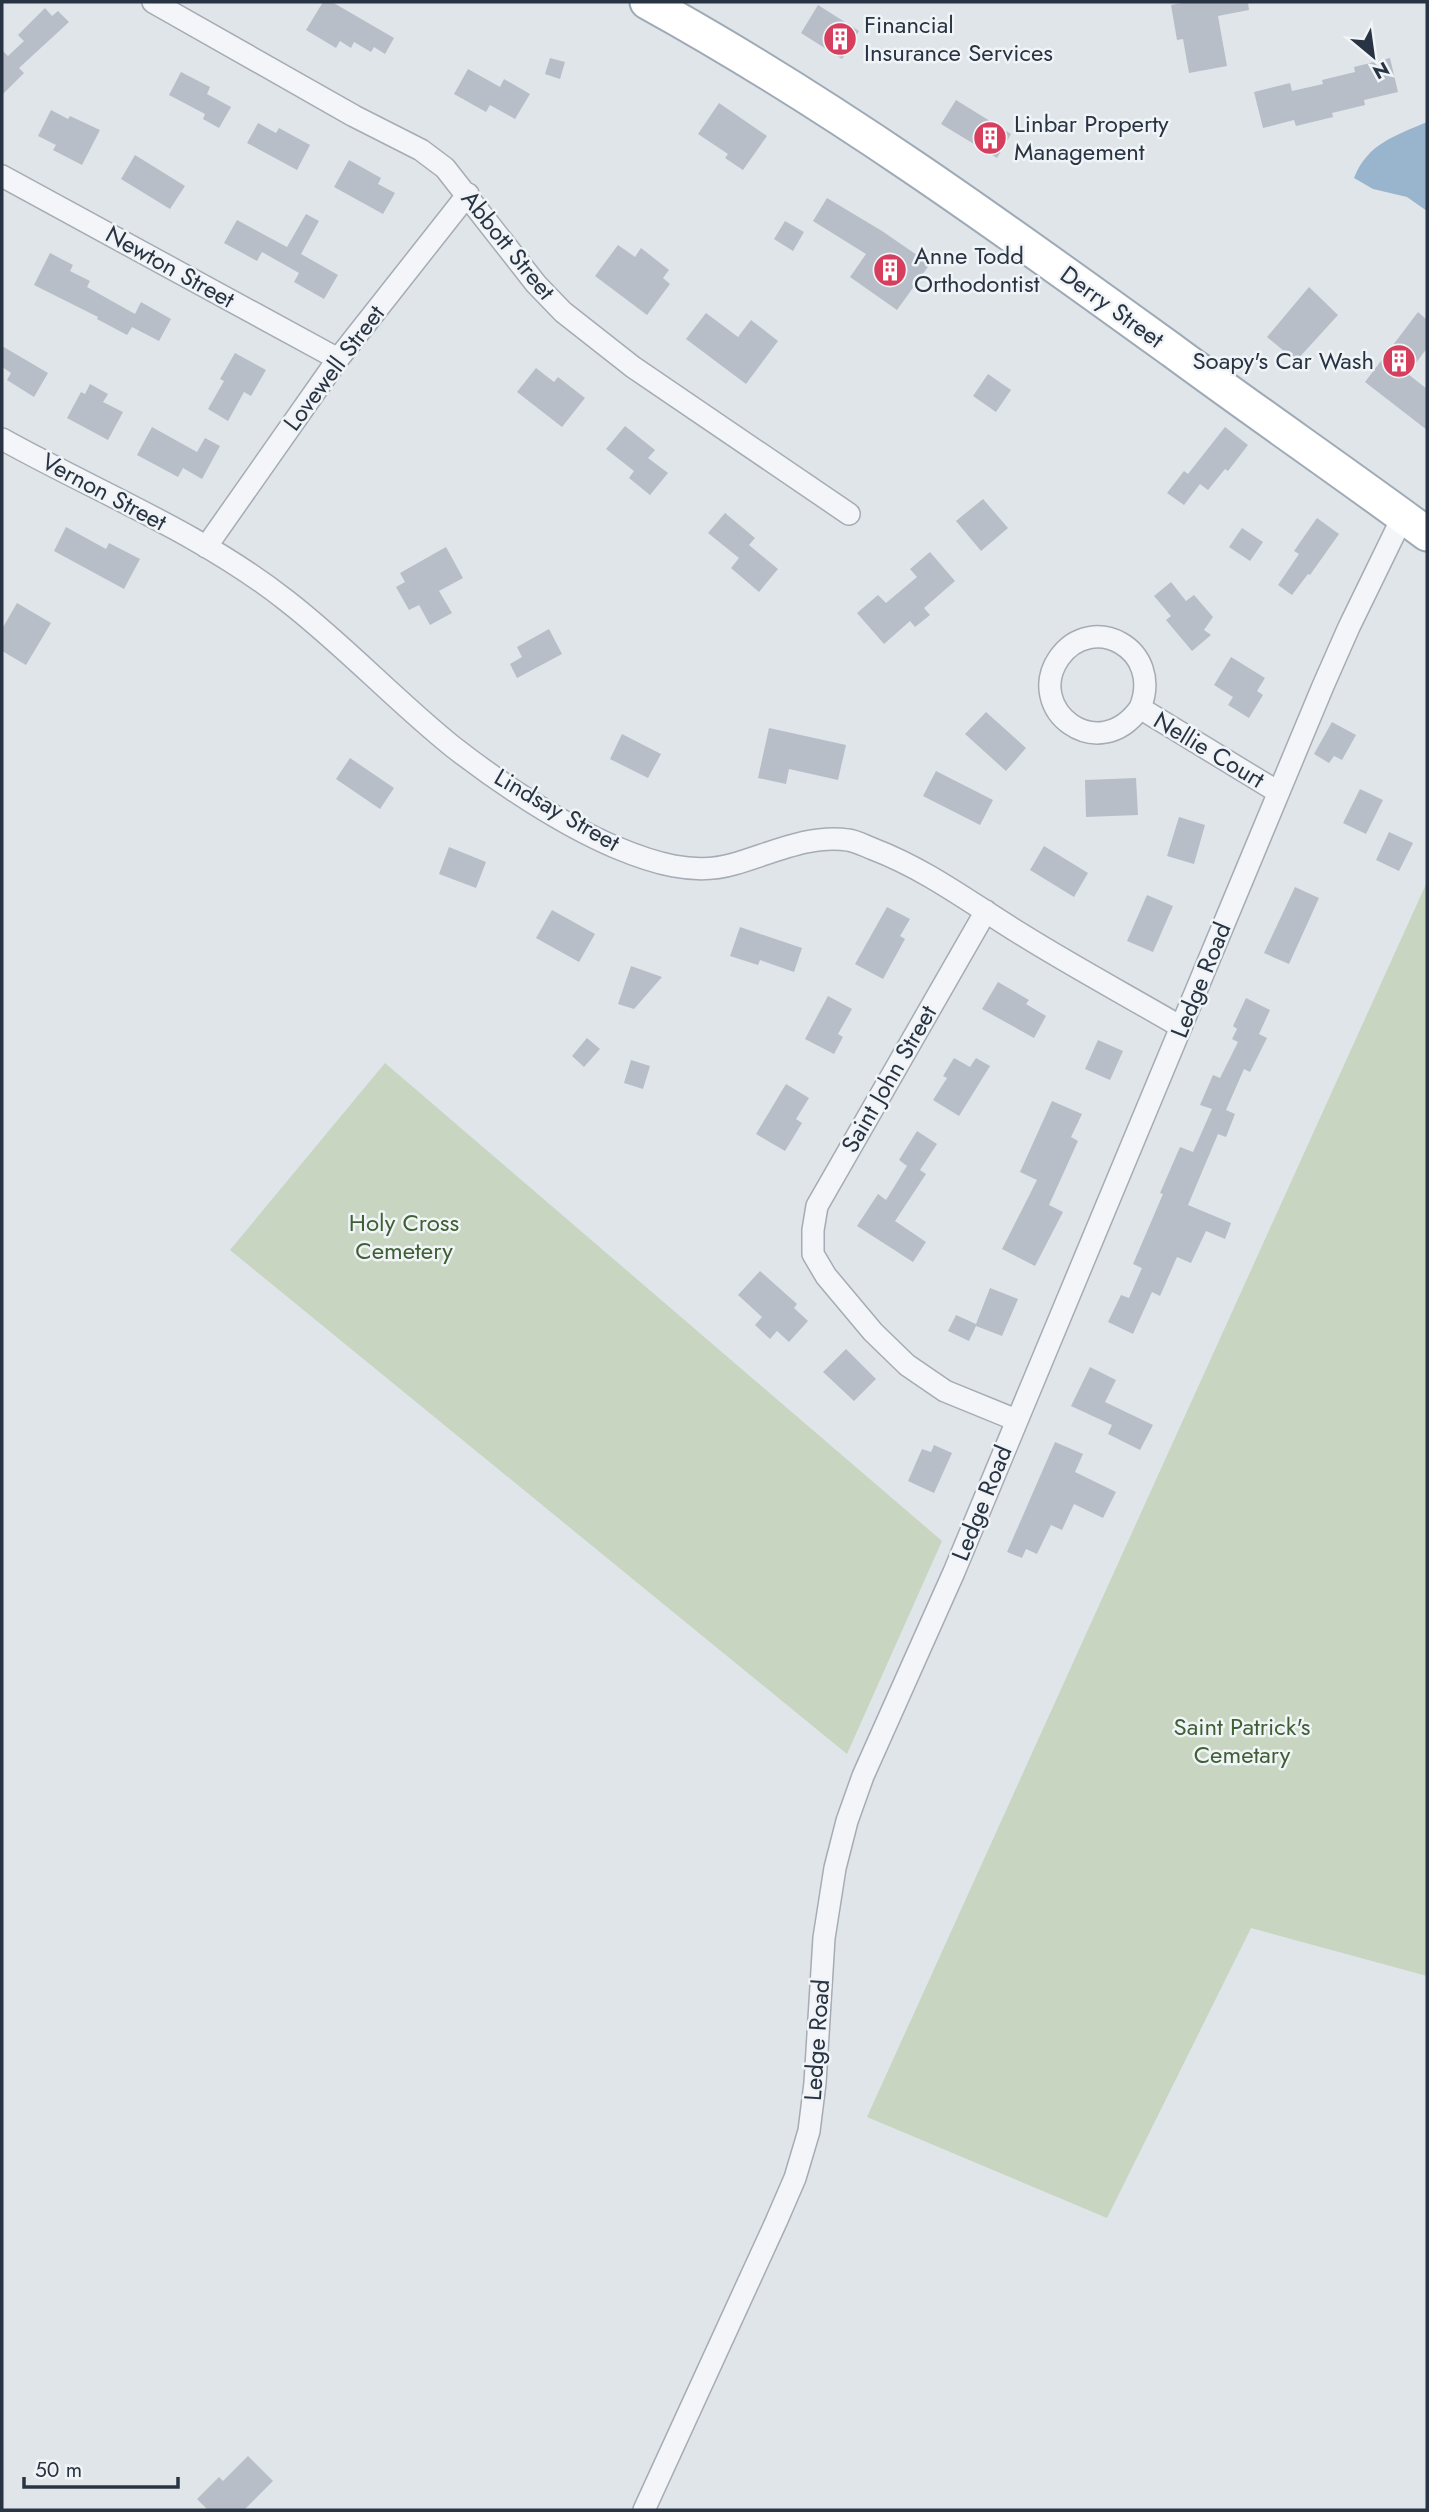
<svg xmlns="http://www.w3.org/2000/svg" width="1429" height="2512" font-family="Jost,sans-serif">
	<rect width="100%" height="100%" fill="#e0e5ea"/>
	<path fill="#c7d5c1" d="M1427 882V1976L1251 1928 1107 2218 867 2117Z
		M385 1063 942 1541 847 1754 230 1250Z"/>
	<path fill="#99b5cd" d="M1427 122V211L1407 197 1373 189 1354 178C1368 143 1395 136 1427 122Z"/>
	<path fill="#b7bec8" d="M323 2H332L394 38 385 54 374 47 371 52 354 42 351 48 340 41 336 48 306 30Z
		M1188 2H1248L1249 10 1218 16 1227 66 1189 73 1183 39 1177 40 1171 5Z
		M818 5 859 31 842 59 801 33Z
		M45 8 52 16 58 11 69 22 19 68 24 73 2 95V50L8 56 24 41 18 35Z
		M550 58 565 62 560 79 545 74Z
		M1390 58 1398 92 1364 100 1365 105 1332 113 1333 117 1296 126 1294 120 1263 128 1254 92 1290 83 1292 91 1323 84 1322 80 1355 72 1354 67Z
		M468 69 500 87 504 79 530 94 515 119 490 105 486 112 454 94Z
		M181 72 210 87 207 94 231 107 219 128 203 119 205 114 169 95Z
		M956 100 1011 134 997 158 941 124Z
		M719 103 767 136 743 170 725 158 728 154 698 134Z
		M51 110 68 119 70 116 100 130 82 165 53 150 56 145 38 136Z
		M258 123 276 133 279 128 310 145 297 170 247 143Z
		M135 155 185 186 170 209 121 179Z
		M349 160 381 178 378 184 395 193 383 214 334 187Z
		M827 198 882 231 930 264 897 310 850 277 866 254 813 221Z
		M306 214 319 221 301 254 338 275 324 299 294 282 299 273 262 252 257 261 224 243 237 220 287 247Z
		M785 221 804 232 793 251 774 239Z
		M618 245 635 257 641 248 669 270 663 278 670 284 647 315 595 276Z
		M50 253 73 265 70 271 90 281 87 287 135 314 141 302 171 319 159 341 132 327 127 335 97 319 98 317 34 285Z
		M1309 287 1338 315 1296 361 1267 337Z
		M1418 312 1427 320V348L1408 374 1427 389V430L1365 382Z
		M706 313 738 337 751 320 778 341 746 384 686 339Z
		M2 346 48 373 34 397 7 380 11 373 2 367Z
		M235 353 266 370 251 396 244 392 228 421 208 409 224 381 220 379Z
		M536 368 554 382 558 377 585 398 562 427 517 392Z
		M988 374 1011 390 996 412 973 396Z
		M90 384 108 394 103 402 123 412 108 440 67 418 81 392 85 394Z
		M625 426 655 450 648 458 668 473 650 495 629 478 634 471 606 449Z
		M152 427 197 452 205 438 220 446 202 479 183 468 178 477 137 455Z
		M1225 427 1248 445 1228 471 1225 469 1208 490 1200 484 1184 505 1167 493 1184 471 1188 474Z
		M983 499 1008 528 981 551 956 521Z
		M725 513 755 538 749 545 778 569 759 592 731 568 739 558 708 533Z
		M1317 518 1339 534 1310 575 1308 574 1292 595 1278 585 1299 554 1294 551Z
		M66 527 106 549 109 543 140 559 124 589 54 551Z
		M1242 528 1263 542 1250 561 1229 547Z
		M446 547 463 578 439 591 452 613 430 625 419 605 409 610 396 587 405 582 400 573Z
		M930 552 955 581 924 608 930 615 915 627 910 621 884 644 857 613 878 595 886 603 917 577 910 569Z
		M1171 582 1186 601 1194 595 1213 617 1204 630 1211 635 1192 651 1166 620 1171 616 1154 596Z
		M17 603 51 623 26 665 2 651V629Z
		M549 629 562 654 517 678 510 664 522 657 517 647Z
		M1231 657 1265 678 1257 691 1263 695 1249 718 1228 705 1233 697 1214 685Z
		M986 712 1026 748 1006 771 965 734Z
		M1332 722 1356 735 1342 760 1334 756 1329 763 1314 754Z
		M769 728 846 745 838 780 789 769 786 784 758 778Z
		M622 734 661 754 648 778 610 759Z
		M350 758 394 788 380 809 336 779Z
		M936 771 993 800 980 825 923 796Z
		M1136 778 1138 815 1086 817 1085 780Z
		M1360 789 1383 800 1366 834 1343 823Z
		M1179 817 1205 825 1194 864 1167 856Z
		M1389 832 1413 843 1399 871 1376 860Z
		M1044 846 1088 873 1074 897 1030 870Z
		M449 847 486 862 476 888 439 874Z
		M1295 887 1319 898 1289 964 1264 953Z
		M1147 895 1173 906 1153 952 1127 941Z
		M887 907 910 919 900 936 905 939 883 979 855 964Z
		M552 910 595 934 579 962 536 938Z
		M740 927 802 948 794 972 760 960 758 965 730 956Z
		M631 966 662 977 634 1009 618 1004Z
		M998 982 1029 1000 1026 1004 1046 1016 1034 1038 982 1009Z
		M828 996 852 1009 838 1034 843 1037 834 1054 805 1039Z
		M1246 998 1270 1010 1259 1034 1267 1038 1250 1072 1244 1069 1226 1110 1235 1114 1226 1137 1218 1134 1188 1205 1231 1223 1225 1239 1206 1231 1191 1263 1177 1257 1160 1296 1152 1292 1133 1334 1108 1322 1121 1295 1129 1298 1142 1268 1133 1264 1163 1194 1160 1193 1180 1147 1193 1152 1212 1109 1200 1105 1213 1075 1220 1078 1238 1042 1232 1039 1237 1029 1233 1026Z
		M587 1038 600 1049 584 1067 572 1056Z
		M1098 1040 1123 1051 1110 1080 1085 1069Z
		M954 1058 970 1067 976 1058 990 1066 959 1116 933 1100 947 1078 943 1076Z
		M631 1060 650 1066 643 1089 624 1083Z
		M786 1084 809 1098 796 1119 802 1123 785 1151 756 1134Z
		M1052 1101 1082 1114 1071 1137 1078 1141 1049 1205 1063 1212 1035 1266 1002 1249 1037 1180 1020 1172Z
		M917 1131 937 1144 920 1170 926 1174 895 1221 926 1242 913 1262 857 1226 878 1194 886 1200 907 1166 899 1160Z
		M760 1271 797 1304 794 1308 808 1321 789 1342 777 1331 770 1339 755 1325 762 1317 738 1295Z
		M990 1288 1018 1299 1002 1336 976 1326 969 1341 948 1331 956 1315 976 1324Z
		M846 1349 876 1379 854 1401 823 1372Z
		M1090 1367 1116 1380 1105 1402 1153 1425 1140 1450 1108 1434 1112 1425 1071 1406Z
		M1055 1442 1083 1454 1075 1472 1116 1492 1103 1518 1074 1504 1062 1530 1051 1525 1037 1554 1026 1549 1022 1558 1007 1552Z
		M934 1445 952 1453 934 1493 908 1481 922 1449 931 1452Z
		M248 2456 273 2481 244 2510H208L197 2499 219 2477 223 2481Z"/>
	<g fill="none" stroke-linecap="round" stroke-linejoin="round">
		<g stroke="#a5acb5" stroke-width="24">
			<path id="minor" d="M153 2 354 116 421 150 445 168 536 284 563 312 633 367 849 514
				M2 176 338 359
				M2 439C97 492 201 533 287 601 345 646 395 700 452 746 498 782 561 824 615 847 653 863 694 876 734 864 770 854 809 834 848 840 856 841 865 846 873 849 928 870 972 904 1021 934 1074 967 1128 996 1181 1027
				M206 547 338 359 468 194
				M1140 708C1098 767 1024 709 1059 658 1092 611 1164 649 1140 708L1278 792
				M986 911 817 1206 813 1230V1254L826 1276 873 1332 907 1365 945 1391 1016 1420
				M644 2510 776 2222 795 2178 809 2131 815 2083 824 1938 835 1868 847 1821 863 1776 954 1572 1323 686 1349 627 1403 516"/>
		</g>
		<g stroke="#9faab7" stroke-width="37">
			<path id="primary" d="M647 2C832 104 1003 228 1173 351 1257 413 1343 472 1427 534"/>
		</g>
		<use href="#minor" stroke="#f3f5f8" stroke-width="21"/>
		<use href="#primary" stroke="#fff" stroke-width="33"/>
	</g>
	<defs>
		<g id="building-disc" transform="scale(1.75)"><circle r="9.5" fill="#d73d5d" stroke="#f0f4f7"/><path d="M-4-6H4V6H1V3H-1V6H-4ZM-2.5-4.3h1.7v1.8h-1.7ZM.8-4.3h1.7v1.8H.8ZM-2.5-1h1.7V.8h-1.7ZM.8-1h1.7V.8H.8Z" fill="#fff"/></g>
	</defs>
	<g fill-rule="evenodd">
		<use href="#building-disc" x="840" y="39"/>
		<use href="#building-disc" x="990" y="138"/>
		<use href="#building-disc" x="890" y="270"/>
		<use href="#building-disc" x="1399" y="361"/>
	</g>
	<g text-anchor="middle" stroke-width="5" stroke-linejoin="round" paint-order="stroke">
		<g font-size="24" fill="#283343" stroke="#f0f4f7" text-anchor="start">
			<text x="864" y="33">Financial<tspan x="864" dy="28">Insurance Services</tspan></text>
			<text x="1014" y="132">Linbar Property<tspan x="1014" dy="28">Management</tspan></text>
			<text x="914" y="264">Anne Todd<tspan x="914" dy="28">Orthodontist</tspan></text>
			<text x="1374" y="369" text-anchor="end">Soapy's Car Wash</text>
		</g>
		<g font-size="24" fill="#283343" stroke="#f0f4f7">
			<text transform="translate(508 245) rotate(51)" y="8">Abbott Street</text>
			<text transform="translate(170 267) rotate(29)" y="8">Newton Street</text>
			<text transform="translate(1112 307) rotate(36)" y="8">Derry Street</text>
			<text transform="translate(334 368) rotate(-53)" y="8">Lovewell Street</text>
			<text transform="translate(104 492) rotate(28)" y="8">Vernon Street</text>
			<text transform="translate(1209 750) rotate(31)" y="8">Nellie Court</text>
			<text transform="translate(557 810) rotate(30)" y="8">Lindsay Street</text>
			<text transform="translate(1201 980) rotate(-68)" y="8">Ledge Road</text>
			<text transform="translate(889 1079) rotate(-60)" y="8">Saint John Street</text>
			<text transform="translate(982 1503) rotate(-68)" y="8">Ledge Road</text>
			<text transform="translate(817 2040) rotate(-86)" y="8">Ledge Road</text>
		</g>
		<g font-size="24" fill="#3f6034" stroke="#f0f4f7">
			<text x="404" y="1231">Holy Cross<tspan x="404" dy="28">Cemetery</tspan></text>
			<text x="1242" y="1735">Saint Patrick's<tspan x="1242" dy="28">Cemetary</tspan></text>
		</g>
	</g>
	<rect width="1429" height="2512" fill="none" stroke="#283343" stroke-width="7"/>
	<g transform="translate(1373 56) rotate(151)" stroke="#f0f4f7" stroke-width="5" paint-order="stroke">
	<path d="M0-5L12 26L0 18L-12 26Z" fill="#283343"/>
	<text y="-10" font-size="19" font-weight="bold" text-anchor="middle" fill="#283343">N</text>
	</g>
	<path d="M24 2477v10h154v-10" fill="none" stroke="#283343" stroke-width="3.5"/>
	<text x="35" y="2477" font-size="21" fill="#283343" stroke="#f0f4f7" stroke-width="5" paint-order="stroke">50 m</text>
</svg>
